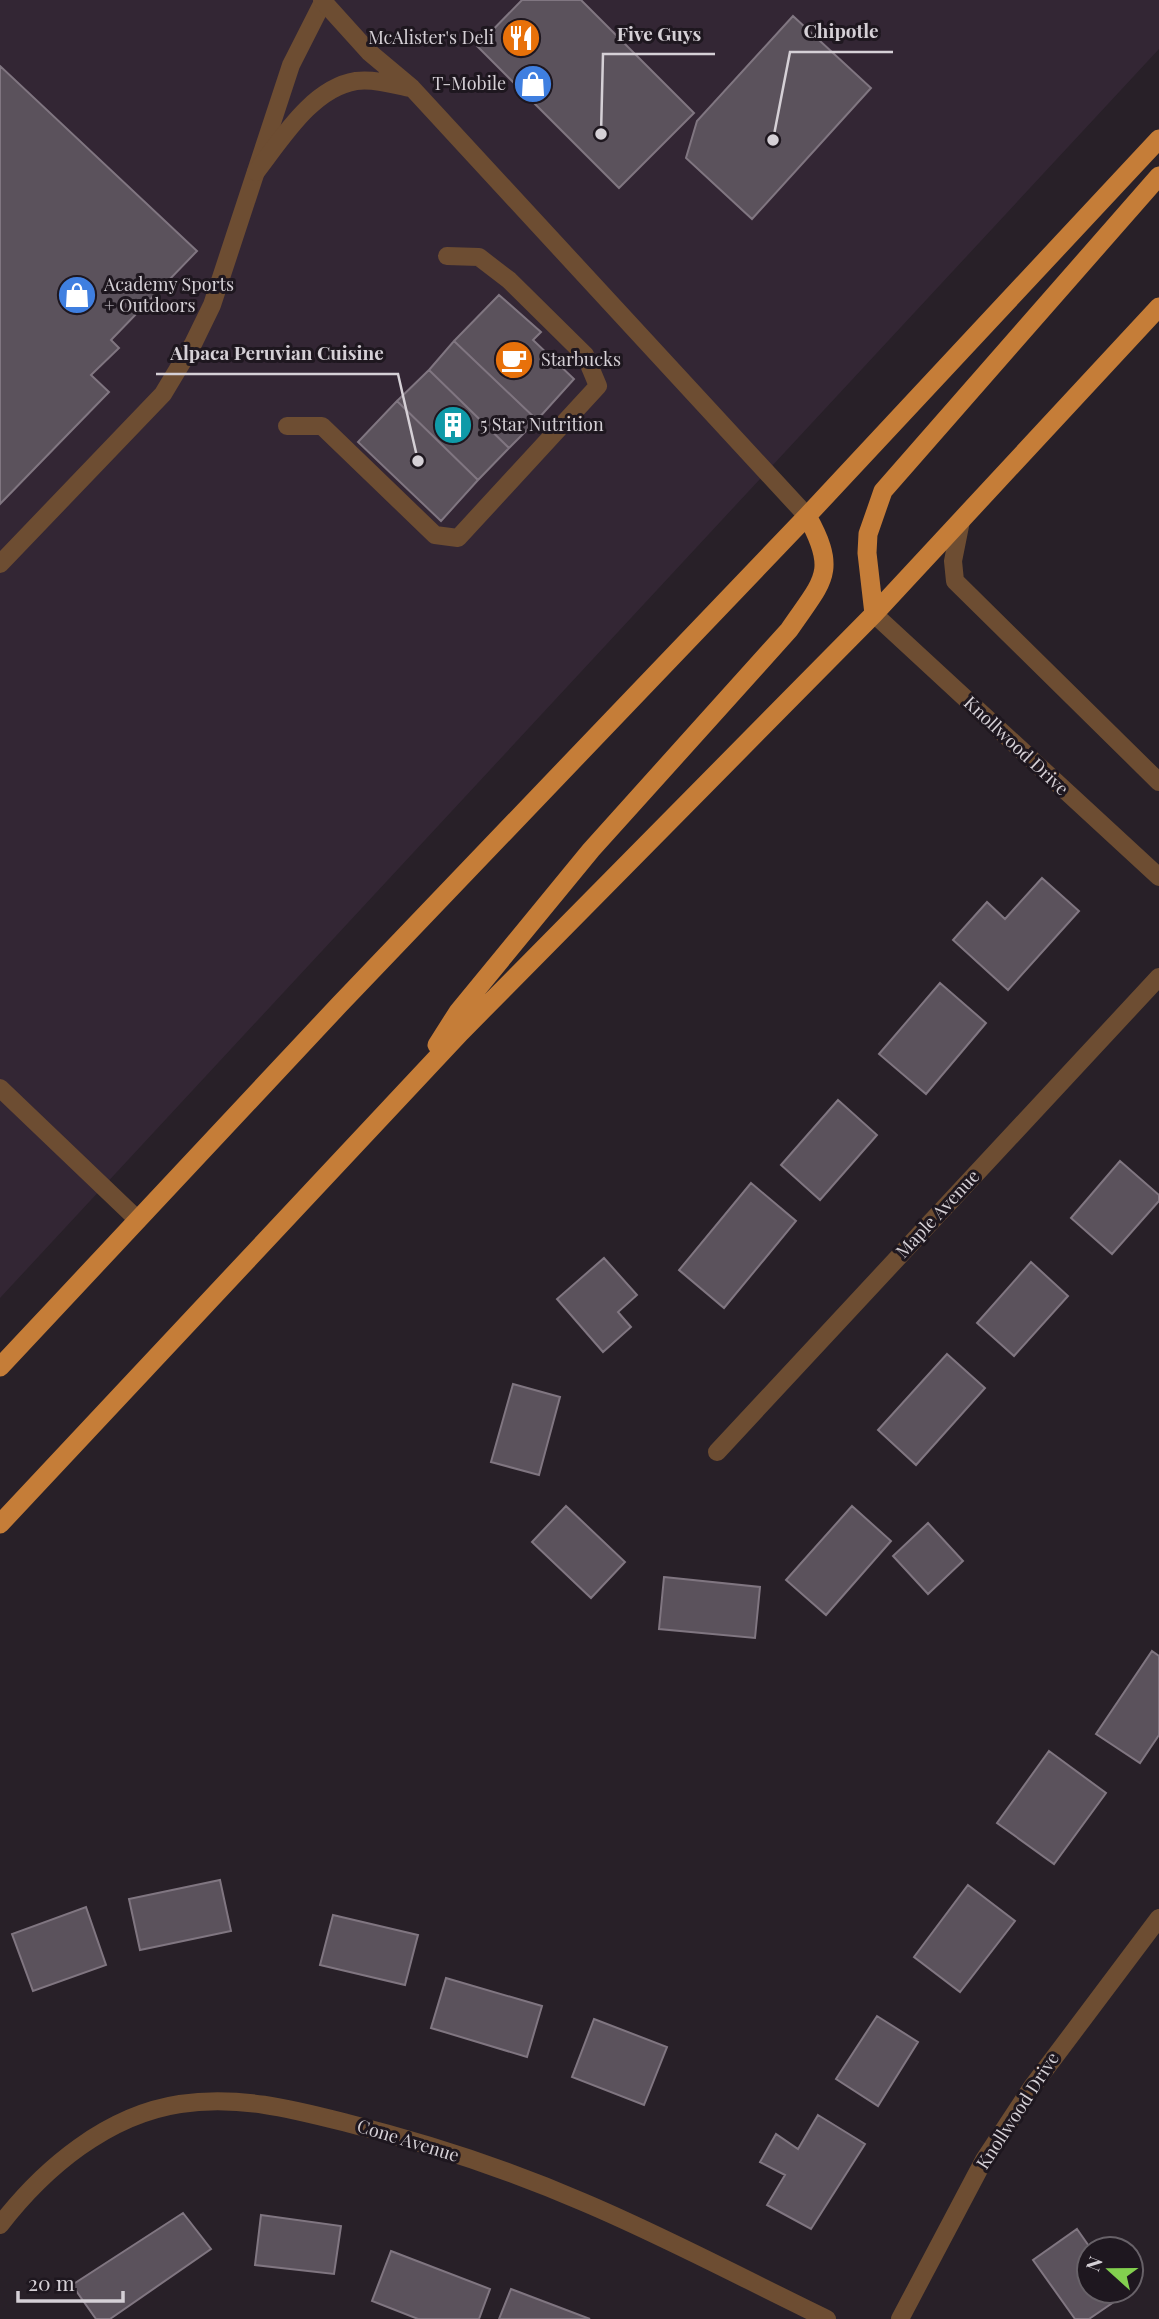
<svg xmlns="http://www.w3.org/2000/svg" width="1159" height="2319" font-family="'Playfair Display',serif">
	<rect width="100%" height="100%" fill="#282028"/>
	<path fill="#332634" d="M0 0H1159V49L0 1298Z"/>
	<path fill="#5b525c" stroke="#807681" stroke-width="2" d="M522 0H581L694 113 619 188 477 46Z
		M793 16 871 88 752 219 686 158 697 121Z
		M0 66 197 251 111 340 119 348 91 375 109 392 0 504Z
		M499 295 541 332 533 340 574 379 537 420 454 341Z
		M454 341 537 420 509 448 429 370Z
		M429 370 509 448 478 480 397 401Z
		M397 401 478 480 441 521 358 442Z
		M1042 878 1079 911 1008 990 953 940 987 902 1005 919Z
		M940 983 986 1023 926 1094 879 1054Z
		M838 1100 877 1135 820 1200 781 1165Z
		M1120 1161 1159 1195V1201L1112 1254 1071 1218Z
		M751 1183 796 1221 724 1308 679 1270Z
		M604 1258 637 1295 618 1312 631 1327 603 1352 557 1299Z
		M1031 1262 1068 1296 1014 1356 977 1323Z
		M947 1354 985 1388 916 1465 878 1430Z
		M513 1384 560 1397 539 1475 491 1462Z
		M566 1506 625 1562 591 1598 532 1542Z
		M852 1506 891 1541 826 1615 786 1580Z
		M928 1523 963 1561 928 1594 893 1556Z
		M664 1577 760 1587 755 1638 659 1629Z
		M1152 1651 1159 1656V1735L1140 1763 1096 1734Z
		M1049 1751 1106 1793 1054 1864 997 1823Z
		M220 1880 231 1931 140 1950 129 1899Z
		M968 1885 1015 1921 960 1992 914 1957Z
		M86 1907 106 1965 33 1991 12 1934Z
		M333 1915 418 1935 405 1985 320 1965Z
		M446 1978 542 2006 527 2057 431 2028Z
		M877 2016 918 2042 878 2106 836 2079Z
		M594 2019 667 2047 644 2105 572 2077Z
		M818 2115 865 2144 811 2229 767 2205 785 2175 760 2162 776 2134 798 2149Z
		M183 2213 211 2249 110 2319H96L72 2285Z
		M261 2215 341 2226 334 2274 255 2265Z
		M1077 2229 1091 2249 1089 2291H1121L1124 2295 1089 2319H1075L1033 2260Z
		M391 2251 490 2289 479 2319H418L372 2301Z
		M511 2289 590 2319H499Z"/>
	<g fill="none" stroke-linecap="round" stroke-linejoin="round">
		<path stroke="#6d4d32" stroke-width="18" d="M287 426H322L435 535 458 538 598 386 585 355 509 280 479 257 447 256
			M0 564 163 394 193 344 212 305 291 65 324 0
			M0 1088 138 1220"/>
		<path stroke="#6d4d32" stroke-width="18" d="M961 521 953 561 955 581 1159 782
			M874 614 1159 877
			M717 1452 1159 977
			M0 2225C44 2168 107 2115 180 2104 238 2095 292 2109 347 2123 427 2143 507 2169 583 2202 666 2237 746 2280 827 2319
			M900 2319 984 2160 1032 2087 1159 1918"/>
		<path stroke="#6d4d32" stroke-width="18" d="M322 0 369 52 412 88 807 516
			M256 172C281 140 312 88 356 81 374 79 392 84 410 88"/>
		<path stroke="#c57d38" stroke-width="19" d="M874 614 867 553 868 534 883 491 1159 176
			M437 1045 458 1012 591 850 789 630C822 581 839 573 807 516
			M0 1367 339 1005 807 516 1159 139
			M0 1524 461 1032 874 614 1159 307"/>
	</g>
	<defs>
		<g id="restaurant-disc" transform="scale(2.0125)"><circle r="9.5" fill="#e8710a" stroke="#1e171f"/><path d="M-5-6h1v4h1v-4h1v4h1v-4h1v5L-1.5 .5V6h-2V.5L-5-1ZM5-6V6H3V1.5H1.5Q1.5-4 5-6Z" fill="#fff"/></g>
		<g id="shop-disc" transform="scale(2.0125)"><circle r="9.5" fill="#3f7fe0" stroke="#1e171f"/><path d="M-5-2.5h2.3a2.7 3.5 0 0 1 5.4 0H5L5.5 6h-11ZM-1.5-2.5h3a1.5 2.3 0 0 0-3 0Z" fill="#fff"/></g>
		<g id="cafe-disc" transform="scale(2.0125)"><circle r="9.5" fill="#e8710a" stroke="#1e171f"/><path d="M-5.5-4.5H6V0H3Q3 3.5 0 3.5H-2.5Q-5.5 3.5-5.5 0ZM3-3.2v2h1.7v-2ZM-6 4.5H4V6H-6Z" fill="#fff"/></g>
		<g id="building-disc" transform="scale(2.0125)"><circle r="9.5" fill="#0f9aa8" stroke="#1e171f"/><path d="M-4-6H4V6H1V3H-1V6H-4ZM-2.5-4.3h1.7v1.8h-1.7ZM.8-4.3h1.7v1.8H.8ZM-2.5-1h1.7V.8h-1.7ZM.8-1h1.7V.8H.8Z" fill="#fff"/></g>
	</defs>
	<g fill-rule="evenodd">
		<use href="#restaurant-disc" x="521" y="38"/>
		<use href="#shop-disc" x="533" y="84"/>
		<use href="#shop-disc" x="77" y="295"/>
		<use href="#cafe-disc" x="514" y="360"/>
		<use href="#building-disc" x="453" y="425"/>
	</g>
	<g text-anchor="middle" stroke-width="6" stroke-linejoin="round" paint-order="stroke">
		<g font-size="18" fill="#d5d0d6" stroke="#1e171f" text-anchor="start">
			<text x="494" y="44" text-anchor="end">McAlister's Deli</text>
			<text x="506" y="90" text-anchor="end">T-Mobile</text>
			<text x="104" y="291">Academy Sports<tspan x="104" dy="21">+ Outdoors</tspan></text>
			<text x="541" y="366">Starbucks</text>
			<text x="480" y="431">5 Star Nutrition</text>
		</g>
		<g font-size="18" fill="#d5d0d6" stroke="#1e171f">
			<text transform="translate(1016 746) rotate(43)" y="6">Knollwood Drive</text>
			<text transform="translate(938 1214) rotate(-47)" y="6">Maple Avenue</text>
			<text transform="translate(1018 2111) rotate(-57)" y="6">Knollwood Drive</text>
			<text transform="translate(408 2141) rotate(17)" y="6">Cone Avenue</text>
		</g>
	</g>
	<path fill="none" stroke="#d5d0d6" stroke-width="2.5" d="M773 140L790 52H893M601 134L603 54H715M418 461L398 374H156"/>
	<g fill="#d5d0d6" stroke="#1e171f" stroke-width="2.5">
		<circle cx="773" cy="140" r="7"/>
		<circle cx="601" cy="134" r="7"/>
		<circle cx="418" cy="461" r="7"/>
	</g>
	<g font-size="19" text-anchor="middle" font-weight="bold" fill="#d5d0d6" stroke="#1e171f" stroke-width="6" stroke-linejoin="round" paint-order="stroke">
		<text x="841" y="38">Chipotle</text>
		<text x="659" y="41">Five Guys</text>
		<text x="277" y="360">Alpaca Peruvian Cuisine</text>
	</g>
	<g transform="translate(1110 2270) rotate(291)"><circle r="33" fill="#1e171f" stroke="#676168" stroke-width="2"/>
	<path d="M0-5L12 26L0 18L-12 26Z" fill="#83d04f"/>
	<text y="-10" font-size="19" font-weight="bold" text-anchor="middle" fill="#d5d0d6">N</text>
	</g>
	<path d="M18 2291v10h105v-10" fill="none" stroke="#d5d0d6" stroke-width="3.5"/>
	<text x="28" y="2291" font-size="21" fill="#d5d0d6" stroke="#1e171f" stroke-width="5" paint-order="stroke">20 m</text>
</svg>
